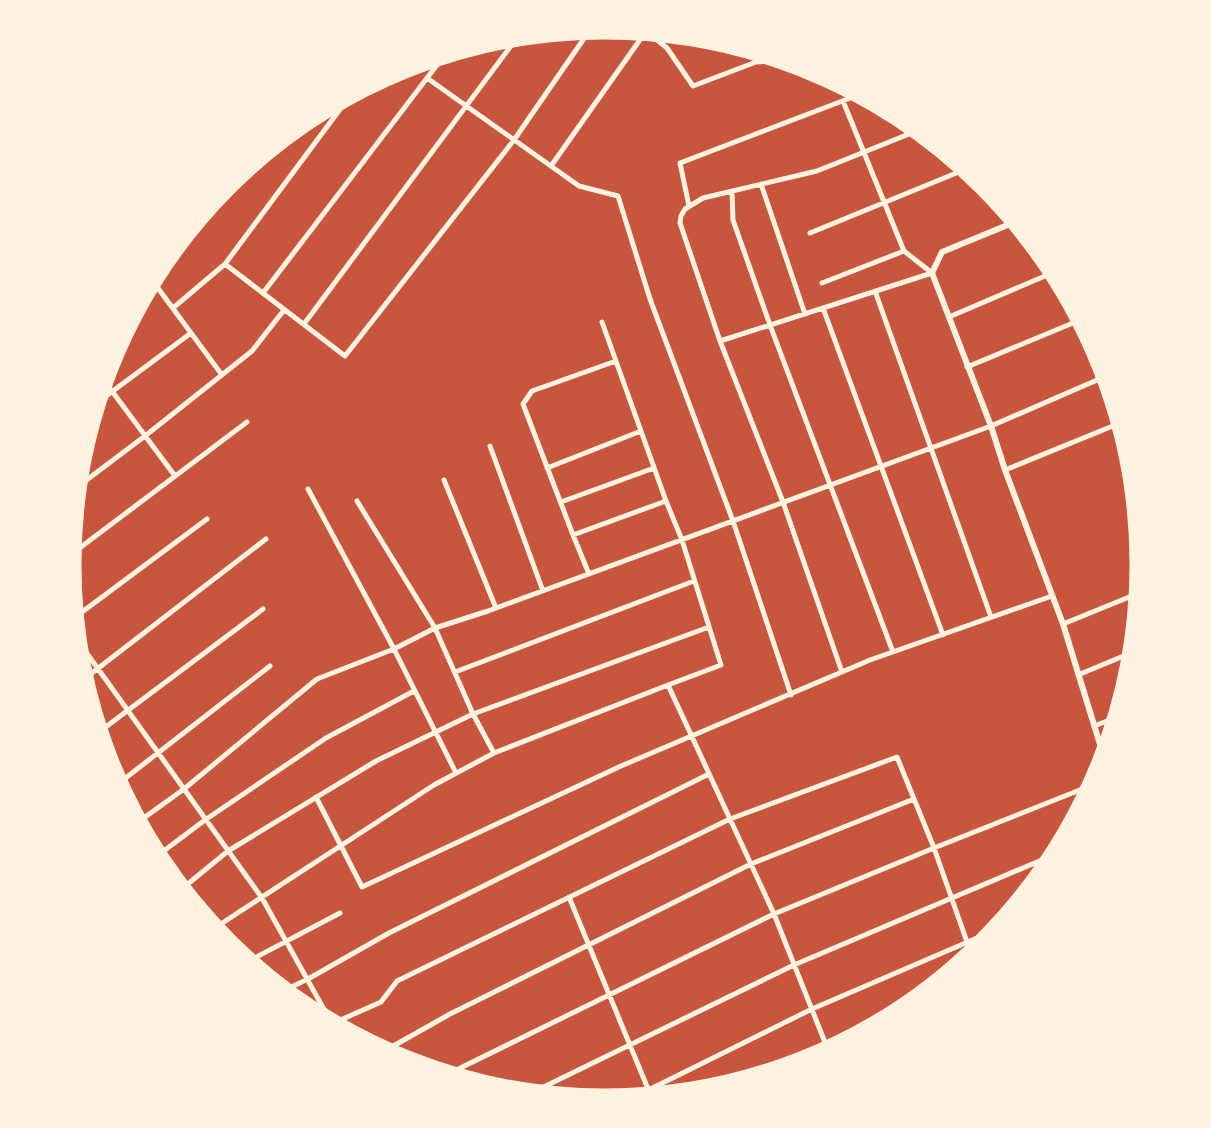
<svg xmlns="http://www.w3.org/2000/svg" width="1211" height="1128" font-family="Signika,sans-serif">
	<rect width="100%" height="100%" fill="#c8553d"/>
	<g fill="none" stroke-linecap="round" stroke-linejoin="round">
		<path stroke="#fff3e0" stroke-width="5" d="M640 26 667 48 693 86 756 62 798 59
			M427 78 579 186 618 196 650 299 733 521 791 695
			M843 101 904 251 932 273
			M551 166 649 27
			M761 184 805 314
			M732 191 733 220 770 325 893 652
			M689 206 680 163 866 92
			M810 233 971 167
			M225 264 345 356 514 140 594 24
			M149 276 222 375
			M822 283 904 251
			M875 291 991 617
			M263 293 450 48
			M132 308 157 287
			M173 308 225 264 358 85
			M823 308 943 635
			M949 317 1059 270
			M602 322 666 501 682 540 721 665 668 685
			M304 324 522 31
			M720 341 680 223 681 216 685 209 703 198 817 171 924 128
			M967 367 1085 318
			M100 375 175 476
			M90 408 191 333
			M490 446 543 591
			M547 468 641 431
			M1005 470 1125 421
			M444 480 496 608
			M308 489 394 649 456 773
			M72 491 145 436 252 351 284 310
			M357 501 435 628 473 714 494 753
			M561 502 654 468
			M573 535 666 501
			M65 559 247 422
			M589 574 573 535 523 404 532 391 616 361
			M70 621 207 519
			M1063 624 1144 591
			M71 631 262 898 336 1031
			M455 672 694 581
			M842 672 783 502 720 341 932 273
			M1078 675 1138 650
			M79 683 266 539
			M1094 726 1123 715
			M95 735 263 609
			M114 787 270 666
			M316 797 362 887 621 766 870 660 1052 596
			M134 825 184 789 317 679 394 649 435 628 488 611 991 426 1111 374
			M153 859 205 820 326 738 414 691
			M178 892 228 851 376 761 473 714 709 627
			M569 897 653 1101
			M210 931 434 785 494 753 668 685 774 914 830 1055
			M243 964 340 913
			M279 993 308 979 389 933 709 774
			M327 1026 381 1002 397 981 730 819 897 757 934 848 973 959
			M379 1054 450 1014 751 864 914 799
			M442 1077 774 914 934 848 1100 782
			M523 1097 794 965 1063 851
			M620 1104 812 1009 1005 926"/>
		<path stroke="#fff3e0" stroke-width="6" d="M1020 220 942 252 932 273 991 426 1005 470 1063 624 1107 767"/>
	</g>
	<path d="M0 0H1211V1128H0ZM605 35H606A528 528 0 0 1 1134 563V565A528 528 0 0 1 606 1093H605A528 528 0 0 1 77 565V563A528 528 0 0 1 605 35Z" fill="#fff3e0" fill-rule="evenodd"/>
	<path fill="none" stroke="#fff3e0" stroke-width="9" d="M605 35H606A528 528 0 0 1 1134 563V565A528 528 0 0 1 606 1093H605A528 528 0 0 1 77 565V563A528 528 0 0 1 605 35Z"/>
</svg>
